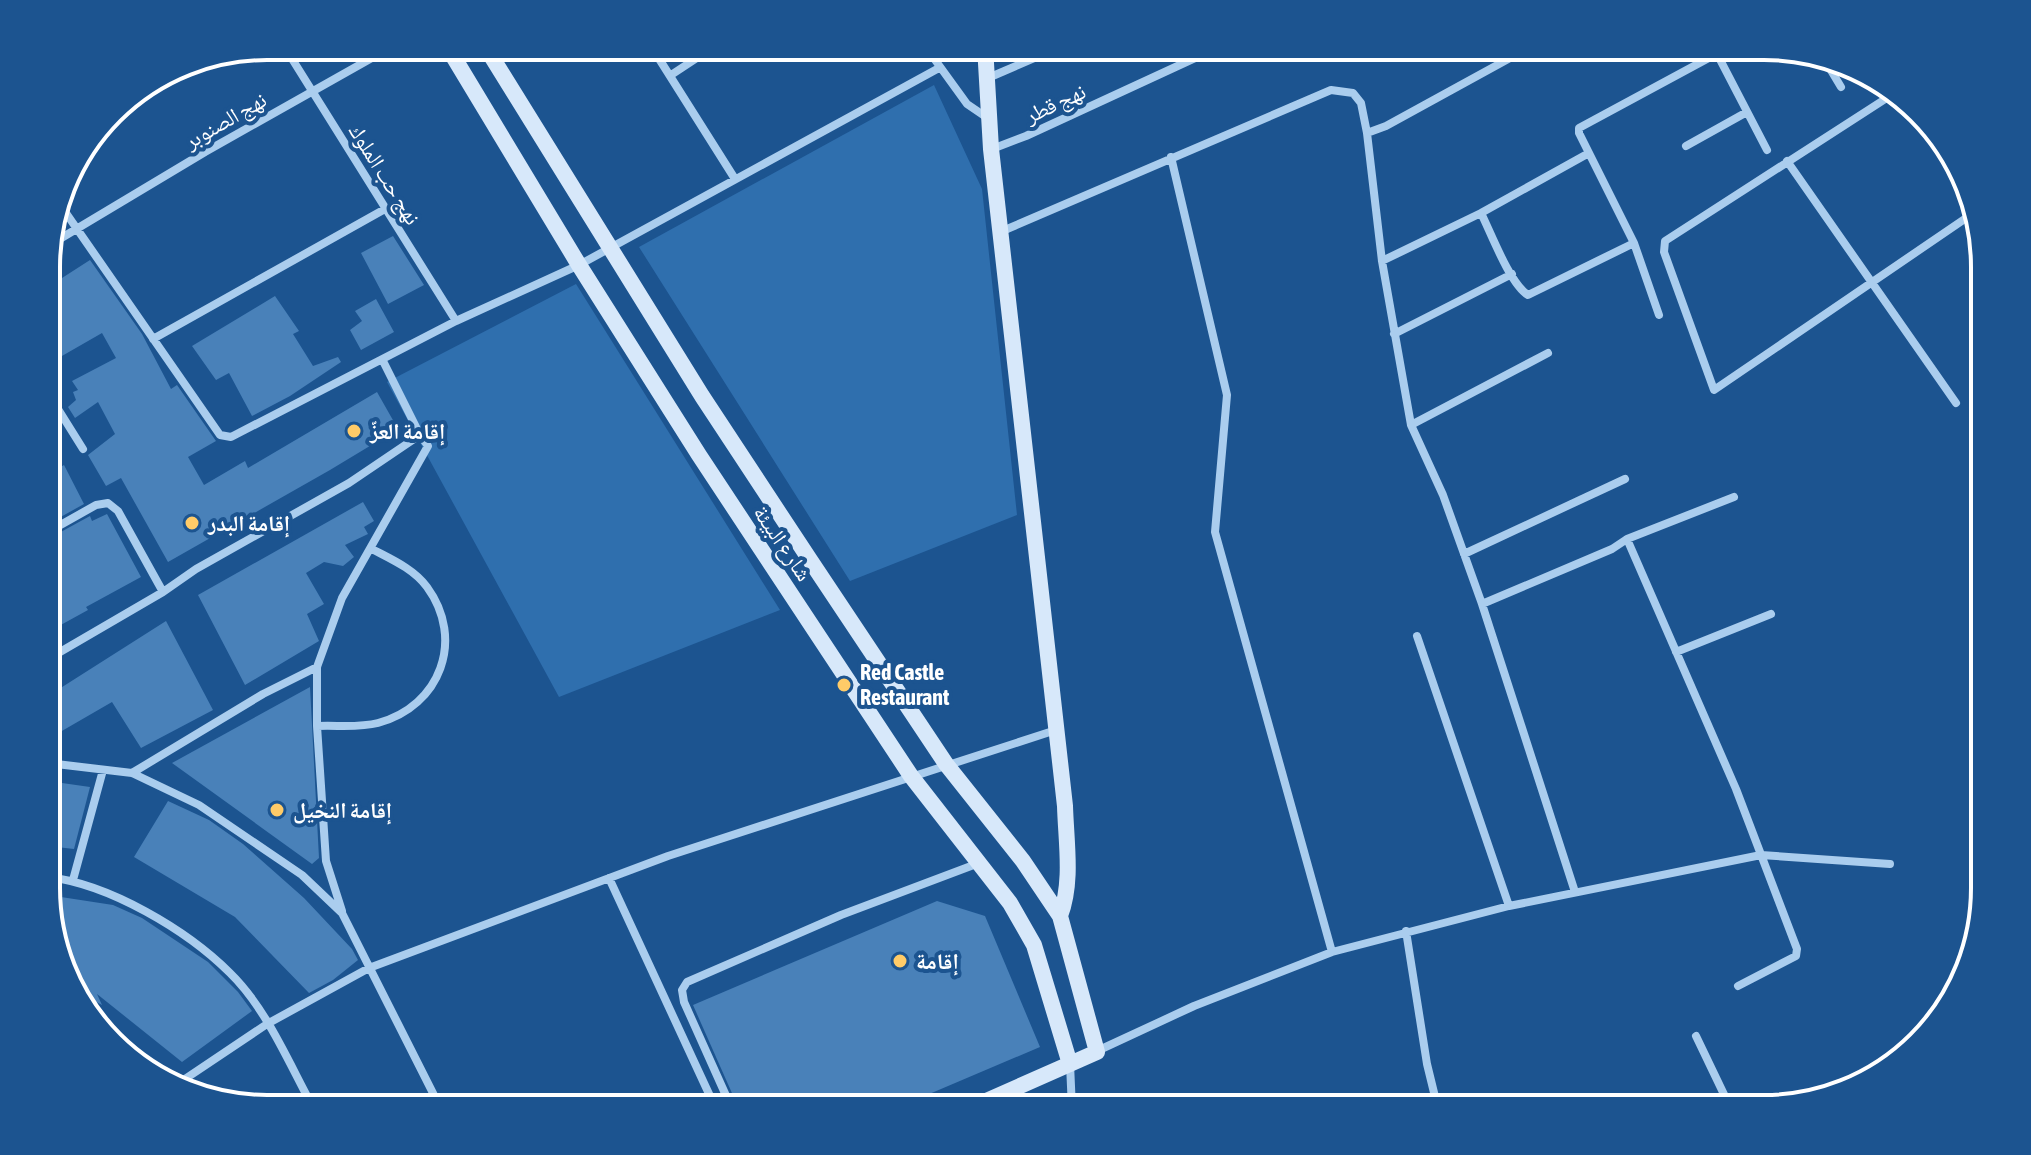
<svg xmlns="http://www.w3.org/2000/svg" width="2031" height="1155" font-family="'Asap Condensed','Noto Naskh Arabic',sans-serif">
	<rect width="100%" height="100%" fill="#1c5490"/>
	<path fill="#2f6fae" d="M934 85 982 189 1017 515 850 581 639 247Z
		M576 284 780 610 559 697 387 382Z"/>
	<path fill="#4981b9" d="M393 236 424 285 388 304 361 253Z
		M90 260 142 334 171 389 177 385 216 441 188 457 204 485 245 461 248 468 377 392 398 429 330 470 168 562 121 478 106 486 88 455 115 434 98 402 75 418 68 407 76 400 73 392 78 390 72 381 116 358 102 333 48 364V287Z
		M275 296 299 331 293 334 313 366 338 357 341 362 290 396 252 416 229 373 216 380 192 346Z
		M376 299 394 332 361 350 350 330 362 321 355 311Z
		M48 455 57 469 64 465 84 504 48 524Z
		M363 502 374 521 364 527 368 534 345 545 354 557 343 566 324 562 306 573 324 604 307 614 319 641 245 685 198 595Z
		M107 514 141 577 86 607 88 610 48 632V539L90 516 92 521Z
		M166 621 213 710 141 748 112 702 48 739V696Z
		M310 687 319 858 312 864 172 763Z
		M48 781 90 787 74 849 48 846Z
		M168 801 209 820 243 844 304 898 352 949 358 960 333 980 309 993 235 917 134 857Z
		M48 895 113 905 142 918 208 962 238 992 252 1011 182 1062 97 994 102 1005 76 991 48 916Z
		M937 901 985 916 1040 1047 894 1109H739L693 1005Z"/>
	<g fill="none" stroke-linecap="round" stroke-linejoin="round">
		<path stroke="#aacdee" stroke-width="8" d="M284 46 456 321
			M651 46 735 179
			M925 46 967 104 989 119
			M1713 46 1767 150
			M1826 62 1841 87
			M671 75 715 46
			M988 78 1062 46
			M1893 94 1665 241 1664 252 1714 390 1972 214
			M1367 133 1386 126 1532 46
			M1686 146 1747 112
			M992 149 1026 136 1221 46
			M1171 157 1227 395 1215 532 1332 952
			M1787 161 1956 403
			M59 203 220 435 231 437 456 321 579 265 939 68
			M1481 213C1491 233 1510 284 1528 295L1634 243 1579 133V128L1731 46
			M1000 232 1331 90 1353 93 1361 103 1367 133 1382 261 1411 425 1443 495 1482 604 1575 892
			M1634 243 1659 315
			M48 246 205 152 393 46
			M1382 261 1481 213 1589 153
			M1394 334 1512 274
			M153 339 385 209
			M48 393 83 449
			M1411 425 1548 353
			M48 532 96 505 108 503 118 511 163 592
			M1627 539 1734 497
			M1464 554 1625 479
			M1482 604 1612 549 1627 539 1736 789 1797 949 1796 956 1738 986
			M1417 636 1509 906
			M1676 652 1771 614
			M48 659 163 592 196 569 349 483 420 435 383 361
			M317 726C337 725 359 728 378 723 441 706 465 639 427 587 414 569 391 559 372 549
			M48 763 132 773 199 805 302 875 342 913 441 1109
			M132 773 263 694 317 667
			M48 877C109 884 187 930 230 973 267 1009 289 1064 314 1109
			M609 878 716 1109
			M73 880 103 770
			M342 911 326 861 317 726V667L342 598 428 446 420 435
			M1406 931 1427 1064 1438 1109
			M1696 1036 1731 1109
			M1097 1051 1194 1006 1332 952 1509 906 1761 855 1890 864
			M1070 1064 1072 1109
			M176 1085 267 1024 369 968 668 856 1056 730
			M732 1109 684 1002 682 990 687 982 841 915 979 863"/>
		<path stroke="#d7e8fa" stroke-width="16" d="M447 46 579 265 699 455 911 776 1010 903 1034 945 1070 1064
			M485 46 702 396 810 560 946 764 1023 861 1060 916 1097 1052 968 1109
			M985 46 991 149 1065 806C1066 842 1073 882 1060 916"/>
	</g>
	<g fill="#ffcb68" stroke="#1c5490" stroke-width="3">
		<circle cx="354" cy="431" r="8"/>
		<circle cx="192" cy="523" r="8"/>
		<circle cx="844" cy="685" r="8"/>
		<circle cx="277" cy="810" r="8"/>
		<circle cx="900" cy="961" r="8"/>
	</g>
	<g text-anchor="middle" stroke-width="8" stroke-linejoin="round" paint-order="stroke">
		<g font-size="22" fill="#fff" stroke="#1c5490">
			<text transform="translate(1055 103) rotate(-25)" y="8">نهج قطر</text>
			<text transform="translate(225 120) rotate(-30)" y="8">نهج الصنوبر</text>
			<text transform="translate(385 174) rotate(58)" y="8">نهج حب الملوك</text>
			<text transform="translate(783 543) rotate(56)" y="8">شارع البيئة</text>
		</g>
		<g font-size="22" font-weight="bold" fill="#fff" stroke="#1c5490" text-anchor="start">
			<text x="370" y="439">إقامة العزّ</text>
			<text x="208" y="531">إقامة البدر</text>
			<text x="860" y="680">Red Castle<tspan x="860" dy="25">Restaurant</tspan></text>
			<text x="293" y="818">إقامة النخيل</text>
			<text x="916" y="969">إقامة</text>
		</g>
	</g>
	<path d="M0 0H2031V1155H0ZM267 60H1764A207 207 0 0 1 1971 267V888A207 207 0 0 1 1764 1095H267A207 207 0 0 1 60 888V267A207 207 0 0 1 267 60Z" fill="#1c5490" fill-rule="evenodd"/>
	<path fill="none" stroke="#fff" stroke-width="4" d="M267 60H1764A207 207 0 0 1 1971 267V888A207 207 0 0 1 1764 1095H267A207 207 0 0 1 60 888V267A207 207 0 0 1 267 60Z"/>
</svg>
